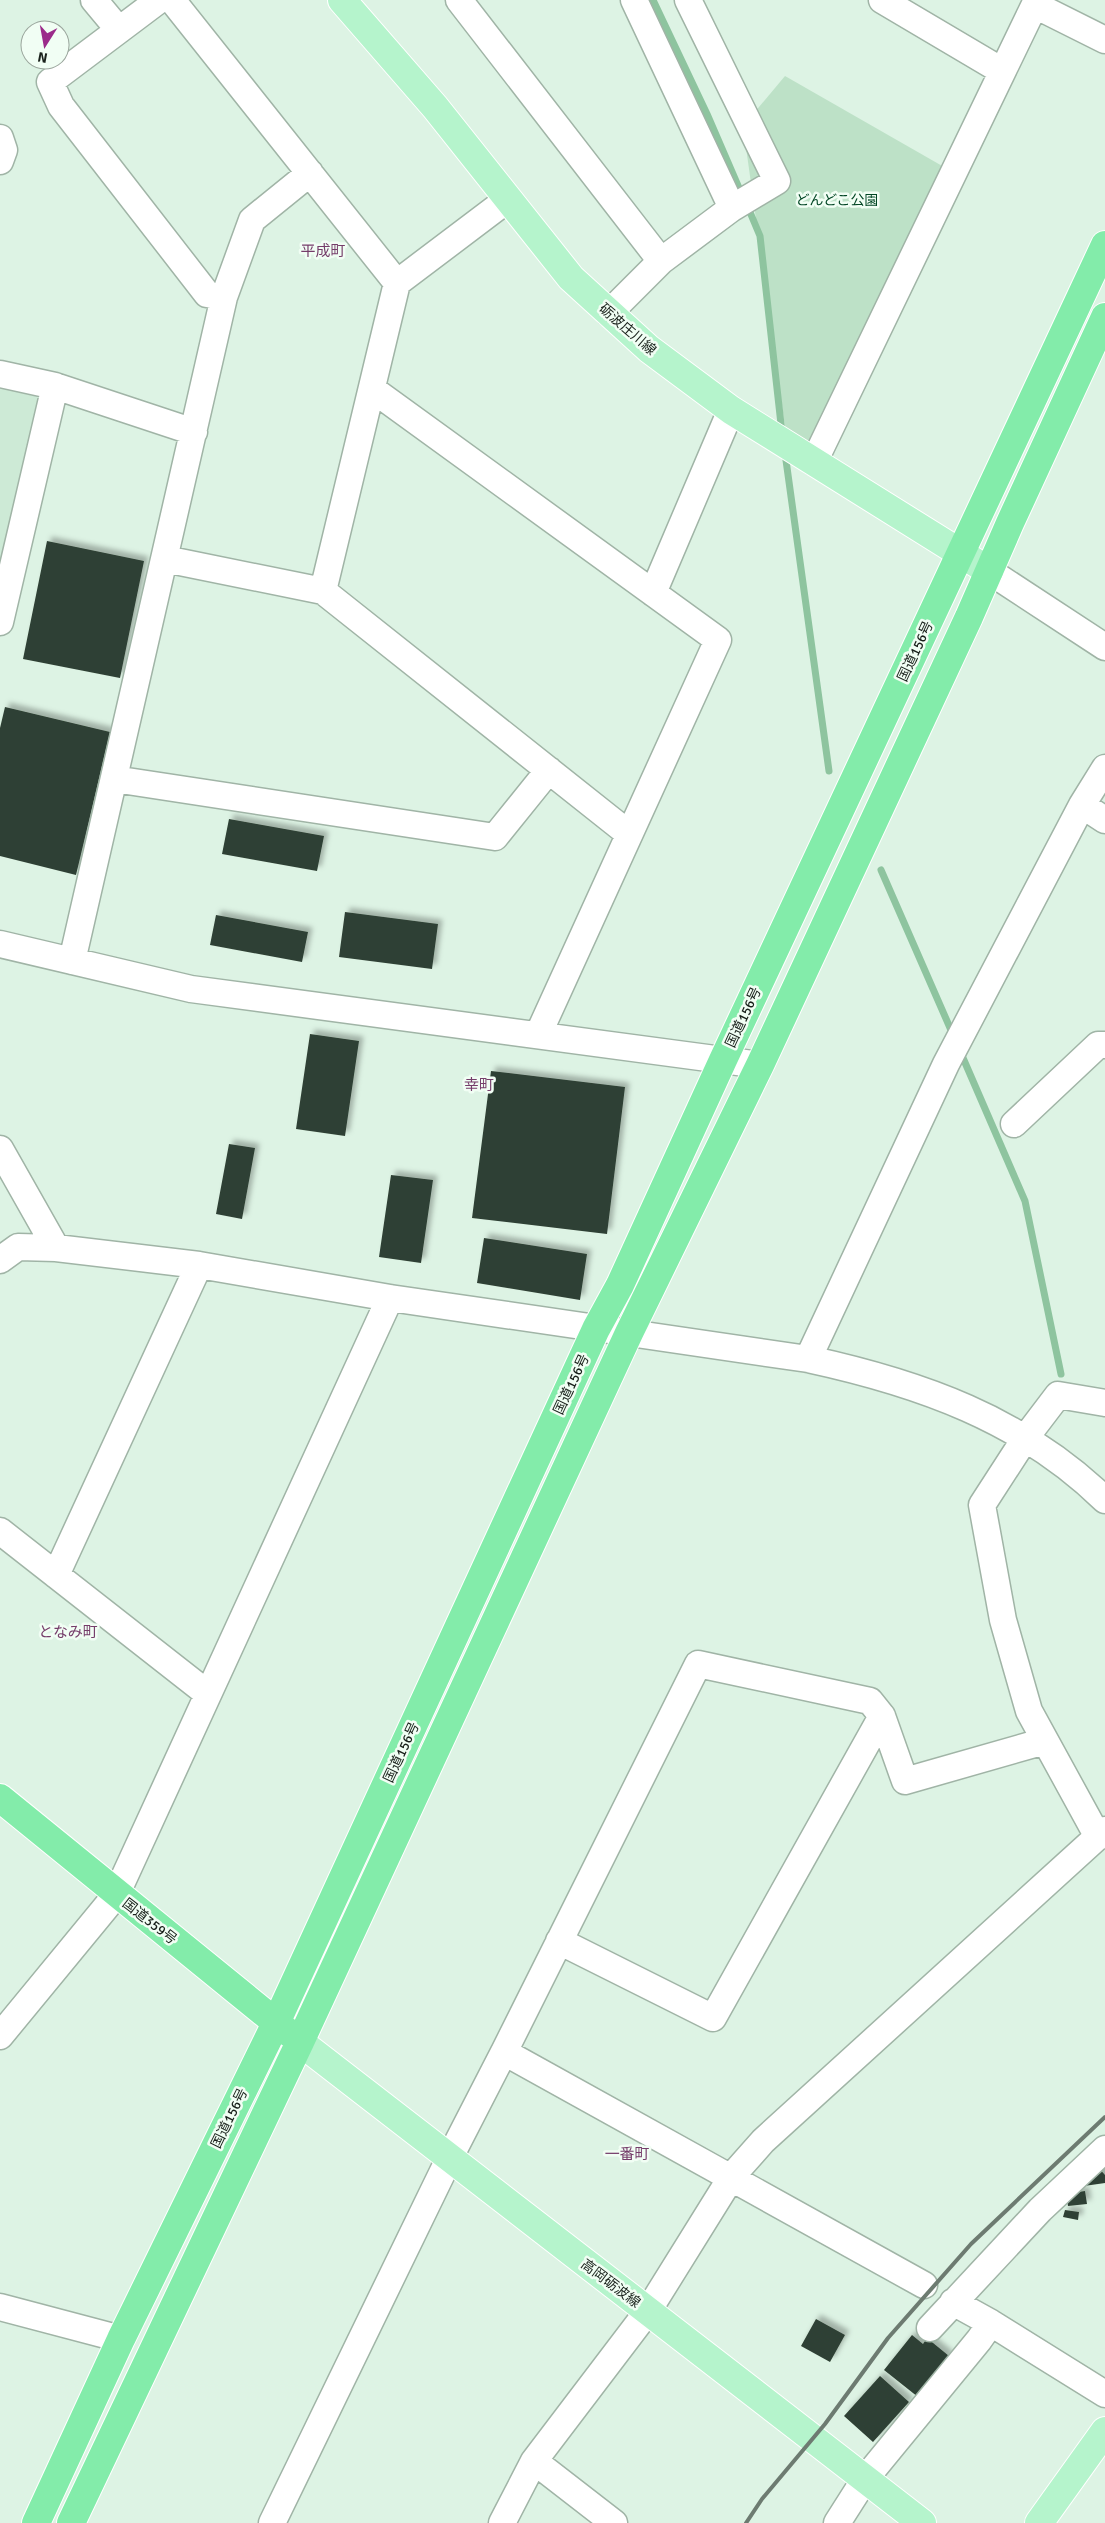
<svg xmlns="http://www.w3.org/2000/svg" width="1105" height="2523" font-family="Signika,'Noto Sans JP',sans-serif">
	<defs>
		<filter id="shadow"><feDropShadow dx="4.5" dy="-4.5" stdDeviation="2.5" flood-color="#0004"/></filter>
	</defs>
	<rect width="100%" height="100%" fill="#ddf3e4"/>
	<path fill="#cdead6" d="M0 388 38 397 0 562Z"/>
	<path fill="#bde1c7" d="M785 76 944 167 813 442 802 448 787 441 743 126Z"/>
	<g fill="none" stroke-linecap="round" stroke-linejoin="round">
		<path stroke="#8ec49f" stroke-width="7" d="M653 0 707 114 742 195
			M747 205 760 236 782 433
			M785 453 829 771
			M881 870 954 1037
			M960 1051 1025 1201 1061 1374"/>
	</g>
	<path fill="#2f4034" filter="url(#shadow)" d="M47 541 144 561 120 678 23 659Z
		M5 707 110 732 76 875 0 856V728Z
		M229 819 324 836 317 871 222 854Z
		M345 912 438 924 432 969 339 957Z
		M216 915 308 932 302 962 210 945Z
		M310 1034 359 1041 345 1136 296 1129Z
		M491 1071 625 1087 607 1234 472 1218Z
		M229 1144 255 1148 242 1219 216 1214Z
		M391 1175 433 1180 421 1263 379 1257Z
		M484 1238 587 1254 580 1300 477 1283Z
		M1096 2165 1105 2175V2183L1084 2186Z
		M1085 2191 1087 2204 1068 2206 1066 2194Z
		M1065 2210 1079 2212 1078 2220 1063 2217Z
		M816 2319 845 2335 830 2362 801 2346Z
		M912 2335 923 2344 927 2338 949 2356 918 2397 884 2370Z
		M880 2376 909 2402 873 2442 844 2416Z"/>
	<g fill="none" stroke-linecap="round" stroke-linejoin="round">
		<g stroke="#a0b4a6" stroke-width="29">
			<path id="minor" d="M94 0 119 30
				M159 0 50 82 61 106 207 294 224 297
				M172 0 397 283
				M459 0 661 261
				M688 0 777 181 732 208
				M882 0 1002 71
				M1035 5 1105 40
				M0 138 4 150 0 161
				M609 313 661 261 732 208 634 0
				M0 374 55 386 194 432
				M372 389 718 640 538 1035
				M814 462 1037 0
				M165 559 323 591 629 834
				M989 571 1105 647
				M323 591 397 283 508 199
				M653 593 731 410
				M0 622 55 386
				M114 779 495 837 549 770
				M1082 805 1105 820
				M0 944 191 989 760 1065
				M72 961 224 297 252 220 310 173
				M1014 1124 1098 1045H1105
				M0 1149 56 1248
				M0 1260 18 1247 56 1248 199 1265 390 1298 808 1359C919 1383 1022 1419 1105 1500
				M808 1359 946 1064 1082 805 1105 768
				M0 1531 208 1694
				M56 1575 199 1265
				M882 1716 905 1781 1045 1741
				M1098 1837 1029 1711 1003 1620 982 1505 1026 1437 1058 1395 1105 1403
				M0 2036 116 1895 390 1298
				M504 2052 698 1664 870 1701 882 1716 713 2018 559 1941
				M953 2302 991 2323 1105 2394
				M0 2307 121 2339
				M930 2328 1040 2210 1105 2149
				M534 2461 614 2523
				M272 2523 449 2159 504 2052 924 2285
				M502 2523 534 2461 648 2311 732 2176 763 2141 1105 1830
				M837 2523 865 2479 979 2340 991 2323"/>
		</g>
		<g stroke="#fff" stroke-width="30">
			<path id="major" d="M342 0 435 107 571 278 649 349 731 410 989 571
				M300 2042 922 2523
				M1039 2523 1105 2431"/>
		</g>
		<g stroke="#fff" stroke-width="30">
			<path id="highway" d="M0 1798 289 2033
				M36 2523 121 2339 276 2023 596 1329 620 1285 723 1060 1105 245
				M71 2523 300 2042 629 1333 760 1065 969 617 1010 523 1105 317"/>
		</g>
		<use href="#minor" stroke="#fff" stroke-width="26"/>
		<use href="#major" stroke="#b5f4cc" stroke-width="28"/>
		<use href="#highway" stroke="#83ecaa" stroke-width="28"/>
		<path stroke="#6d7b71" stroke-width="4" d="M746 2523 762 2499 825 2424 888 2338 971 2244 1105 2117"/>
	</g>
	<g text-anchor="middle" stroke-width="5" stroke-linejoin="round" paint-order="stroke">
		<g font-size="14" fill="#024624" stroke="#f1fef4">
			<text x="837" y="205">どんどこ公園</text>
		</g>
		<g font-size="14" fill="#19211b" stroke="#f1fef4">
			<text transform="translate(628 329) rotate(41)" y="5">砺波庄川線</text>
			<text transform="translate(915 651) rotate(-65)" y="5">国道156号</text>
			<text transform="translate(743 1017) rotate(-65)" y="5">国道156号</text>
			<text transform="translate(571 1384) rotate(-65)" y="5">国道156号</text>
			<text transform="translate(401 1752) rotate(-65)" y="5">国道156号</text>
			<text transform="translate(150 1921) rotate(38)" y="5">国道359号</text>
			<text transform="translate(229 2118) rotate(-64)" y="5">国道156号</text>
			<text transform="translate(611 2283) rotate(37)" y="5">高岡砺波線</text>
		</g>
		<g font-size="15" fill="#753d6a" stroke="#f1fef4">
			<text x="323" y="256">平成町</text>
			<text x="479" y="1090">幸町</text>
			<text x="68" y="1637">となみ町</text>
			<text x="627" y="2159">一番町</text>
		</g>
	</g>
	<g transform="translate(45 45) rotate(191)"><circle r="24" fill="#f1fef4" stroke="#9ba69d"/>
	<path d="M0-4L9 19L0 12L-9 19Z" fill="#9b2b8a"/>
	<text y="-8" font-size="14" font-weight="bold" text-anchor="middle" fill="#19211b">N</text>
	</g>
</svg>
